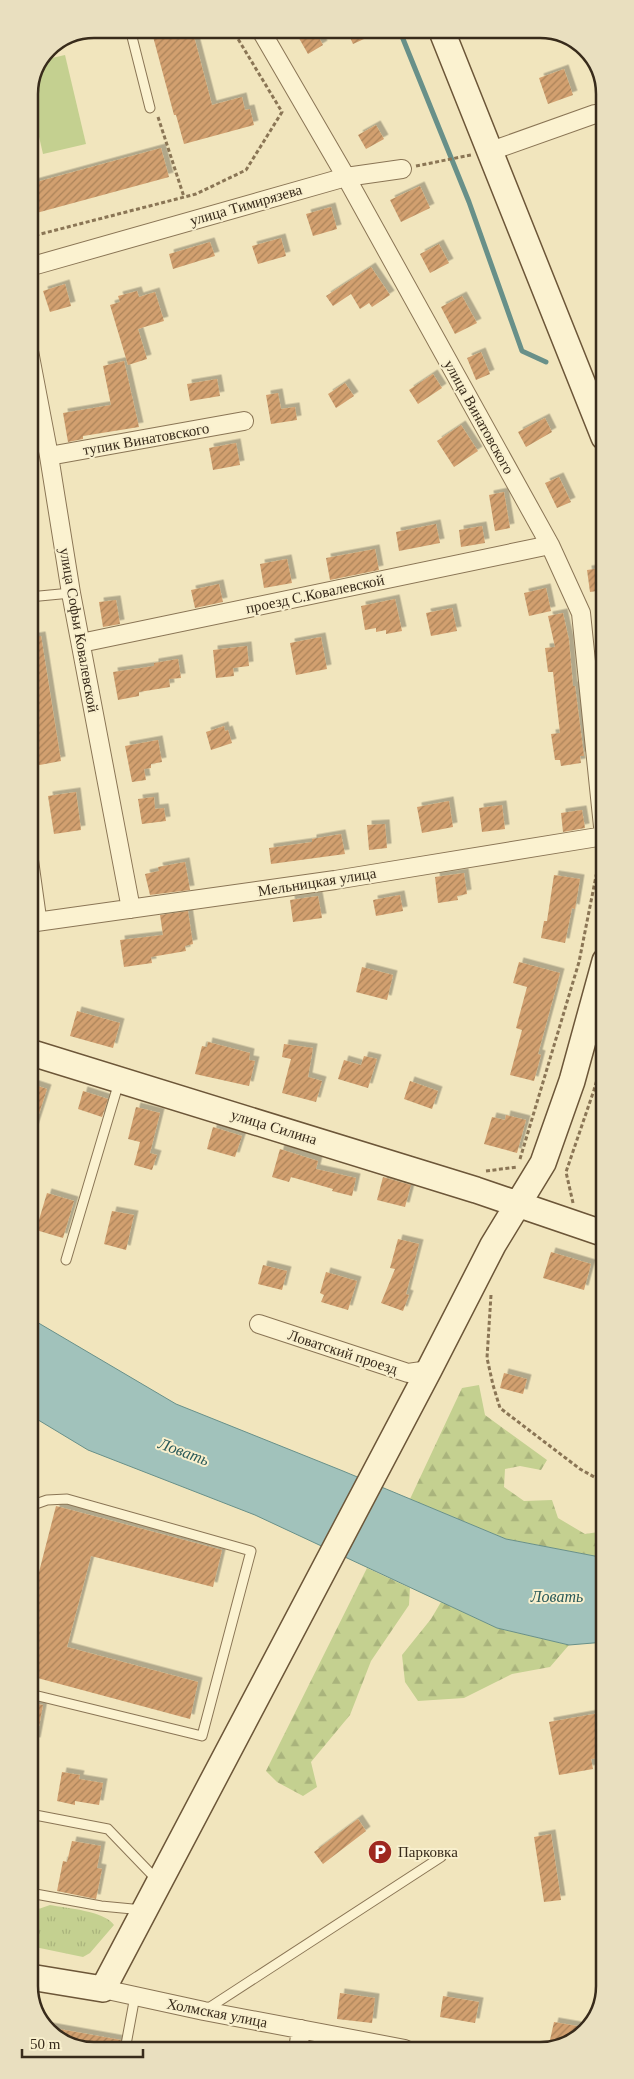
<svg xmlns="http://www.w3.org/2000/svg" width="634" height="2079" font-family="Georgia,serif">
	<defs>
		<pattern id="grass-tufts" width="24" height="20" patternUnits="userSpaceOnUse" patternTransform="scale(1.25)"><rect width="24" height="20" fill="#c4d090"/><path d="M3 7l-1-3M5 7V3M7 7l1-3M15 17l-1-3M17 17v-4M19 17l1-3" fill="none" stroke="#a9b37c"/></pattern>
		<pattern id="forest-firs" width="22" height="20" patternUnits="userSpaceOnUse" patternTransform="scale(1.25)"><rect width="22" height="20" fill="#c4d090"/><path d="M5 1l3.5 6h-7zM16 11l3.5 6h-7z" fill="#a9b37c"/></pattern>
		<pattern id="building-hatch" width="6" height="6" patternUnits="userSpaceOnUse" patternTransform="scale(1.25)"><rect width="6" height="6" fill="#d2a06f"/><path d="M-1 1l2-2M0 6l6-6M5 7l2-2" fill="none" stroke="#ab835a"/></pattern>
		<filter id="shadow"><feDropShadow dx="4.5" dy="-4.5" stdDeviation="0" flood-color="#0004"/></filter>
	</defs>
	<rect width="100%" height="100%" fill="#f1e5bd"/>
	<path fill="url(#grass-tufts)" d="M50 1905C66 1908 105 1911 114 1925L90 1953 83 1957 30 1946V1912Z"/>
	<path fill="url(#forest-firs)" d="M479 1385 485 1415 547 1460 541 1470 520 1466 505 1469 504 1487 524 1501 552 1500 558 1518 585 1534 605 1531V1558L506 1539 410 1499 462 1388Z
		M367 1568 410 1588 409 1605 371 1661 350 1715 311 1762 317 1787 303 1796 277 1782 266 1771Z
		M441 1602 497 1628 569 1645 550 1667 512 1674 464 1698 418 1701 405 1682 402 1655 431 1619Z"/>
	<path fill="#c4d090" d="M65 55 86 144 43 154 29 93 43 60Z"/>
	<path fill="#a1c2bb" stroke="#689089" d="M30 1318 176 1404 343 1471 506 1539 605 1558V1642L569 1645 497 1628 255 1515 88 1450 30 1415Z"/>
	<g fill="none" stroke-linecap="round" stroke-linejoin="round">
		<path stroke="#689089" stroke-width="5" d="M399 29 469 202 522 351 546 362"/>
	</g>
	<path fill="url(#building-hatch)" filter="url(#shadow)" d="M151 29H192L212 105 242 97 245 110 250 109 254 125 184 144 176 115H174Z
		M303 29H314L323 45 308 54 296 33Z
		M346 29H386L353 44Z
		M564 69 573 95 548 104 539 78Z
		M376 125 384 139 366 149 358 135Z
		M161 148 169 177 29 215V184Z
		M420 186 430 208 401 222 390 200Z
		M331 207 337 229 313 236 306 214Z
		M281 238 286 256 258 264 252 246Z
		M210 242 215 256 173 269 169 254Z
		M439 244 449 263 430 273 420 254Z
		M371 267 390 295 372 307 369 303 360 309 351 294 333 306 326 296Z
		M65 284 71 306 50 312 43 291Z
		M137 291 139 297 155 292 164 321 138 329 147 359 128 365 110 305 120 302 118 296Z
		M462 296 477 323 455 334 441 307Z
		M481 352 490 374 476 380 467 358Z
		M124 361 139 427 83 436V439L68 442 63 413 111 405 103 366Z
		M433 374 442 388 418 404 409 390Z
		M217 379 220 396 190 401 187 384Z
		M345 383 354 396 336 408 328 394Z
		M278 393 281 409 295 407 297 420 271 424 266 395Z
		M545 418 552 432 526 447 518 432Z
		M461 425 478 451 454 467 437 441Z
		M236 443 240 465 213 470 209 448Z
		M559 477 571 502 557 508 545 483Z
		M504 492 510 528 495 531 489 495Z
		M436 524 440 543 399 551 396 532Z
		M482 526 485 543 461 547 459 530Z
		M375 549 379 570 330 580 326 558Z
		M287 559 292 583 264 588 260 564Z
		M601 568 604 590 590 592 587 570Z
		M219 584 223 602 195 608 191 590Z
		M546 588 551 611 529 616 524 593Z
		M395 599 402 631 386 634V630L376 632V628L365 630 361 606Z
		M116 600 120 624 103 627 99 602Z
		M452 608 457 631 431 636 426 613Z
		M563 613 569 640 573 686H575L584 756H580L581 763 561 766 560 760H555L551 734 560 733 553 672H548L545 648 555 647 548 616Z
		M41 636 61 761 29 767V638Z
		M321 637 327 669 296 675 290 643Z
		M247 646 249 666 233 668 234 676 216 678 213 650Z
		M178 659 181 678 169 679 170 687 139 692V696L118 700 113 672 154 666V663Z
		M224 726 225 731 228 730 232 743 211 750 206 732Z
		M158 740 162 762 151 764V768L144 769 146 780 132 782 125 746Z
		M76 792 81 830 54 834 48 796Z
		M154 797 155 809 164 808 166 821 142 824 138 799Z
		M449 801 453 827 422 833 417 807Z
		M502 805 505 829 482 832 479 808Z
		M582 810 585 828 563 832 561 813Z
		M385 824 387 848 369 850 367 825Z
		M341 834 345 854 271 864 269 848 312 842V839Z
		M185 862 190 890 150 895 145 874 159 871 158 867Z
		M464 873 467 894 457 896 458 900 438 903 435 877Z
		M554 875 580 879 575 909 572 908 565 943 541 938 544 921H547Z
		M400 895 403 911 376 916 373 900Z
		M318 896 322 918 293 922 290 900Z
		M188 911 193 944 185 946 186 951 151 957 152 963 124 967 120 940 163 935 160 915Z
		M519 962 560 973 538 1054 541 1055 534 1081 510 1075 522 1030 516 1028 527 987 513 983Z
		M362 967 393 975 387 1000 356 992Z
		M77 1011 120 1023 113 1048 70 1036Z
		M208 1042 250 1053 249 1060 255 1061 249 1086 195 1074 202 1046 207 1047Z
		M284 1044 313 1048 308 1077 322 1081 316 1102 282 1093 291 1059 282 1057Z
		M364 1056 377 1059 368 1088 338 1079 344 1060 361 1065Z
		M410 1081 438 1091 432 1109 404 1099Z
		M29 1083 47 1089 32 1135 29 1134Z
		M83 1091 108 1099 102 1117 78 1109Z
		M136 1107 160 1113 150 1153 157 1155 152 1170 134 1165 140 1142 128 1139Z
		M506 1115 526 1120 517 1153 484 1144 492 1117 505 1120Z
		M213 1127 242 1136 235 1157 207 1149Z
		M280 1149 318 1161 316 1169 356 1178 352 1196 332 1191 333 1189 291 1177 289 1182 272 1177Z
		M383 1177 411 1185 405 1207 377 1200Z
		M47 1193 74 1201 63 1238 36 1230Z
		M112 1211 134 1215 126 1250 104 1244Z
		M398 1239 419 1244 406 1294 409 1295 403 1311 381 1303 395 1269 390 1268Z
		M551 1252 591 1264 584 1290 543 1278Z
		M263 1265 287 1271 282 1290 258 1284Z
		M326 1272 357 1281 348 1310 321 1302 324 1295 320 1293Z
		M504 1373 527 1379 523 1394 500 1388Z
		M56 1506 222 1550 213 1587 91 1556 67 1647 198 1682 190 1719 30 1676V1659L36 1634 30 1632V1607Z
		M30 1703 43 1705 36 1742 30 1741Z
		M605 1712V1757L591 1759 593 1769 559 1775 549 1722Z
		M62 1772 80 1775 79 1779 103 1783 99 1805 75 1801V1805L57 1801Z
		M358 1819 366 1831 323 1864 314 1852Z
		M551 1834 561 1900 544 1902 534 1837Z
		M72 1841 101 1846 97 1868 102 1869 96 1899 57 1891 63 1861 67 1862Z
		M340 1993 375 1998 372 2023 337 2019Z
		M443 1996 479 2002 475 2023 440 2017Z
		M554 2022 577 2026 576 2035 553 2049H548Z
		M48 2027 121 2040 119 2050H89L51 2034Z"/>
	<g fill="none" stroke-linecap="round" stroke-linejoin="round">
		<g stroke="#8a7555" stroke-width="11">
			<path id="lane" d="M130 29 150 108
				M29 597 71 593
				M29 842H31L42 921
				M66 1260 119 1082
				M30 1506 47 1500 67 1499 251 1551 202 1736 30 1694
				M30 1814 108 1829 158 1881
				M30 1893 101 1906 143 1910
				M204 2011 441 1857
				M125 2050 135 1996"/>
		</g>
		<g stroke="#8a7555" stroke-width="20">
			<path id="street" d="M491 151 595 114 604 115
				M29 267 346 177 402 169
				M29 351 49 456 71 593 131 909
				M49 456 244 421
				M81 643 550 545
				M29 923 335 880 604 836 581 613 550 545 346 177 260 29
				M259 1324 408 1373 429 1370
				M103 1989 204 2011 405 2049
				M298 2050 301 2029"/>
		</g>
		<g stroke="#6c5638" stroke-width="28">
			<path id="secondary" d="M441 29 604 437
				M29 1052 476 1190 605 1234
				M30 1977 103 1989 429 1370 493 1245 543 1163 572 1081 605 961"/>
		</g>
		<path stroke="#8a7555" stroke-width="3" stroke-dasharray="4 2.5" stroke-linecap="butt" d="M158 117 184 197
			M416 166 471 155
			M29 237 196 194 246 170 282 112 232 29
			M520 1159 579 962 601 851
			M486 1171 517 1167
			M573 1203 566 1172 594 1090 605 1052
			M491 1295 487 1358 493 1385 500 1408 580 1469 605 1483"/>
		<use href="#lane" stroke="#fbf2d0" stroke-width="9"/>
		<use href="#street" stroke="#fbf2d0" stroke-width="18"/>
		<use href="#secondary" stroke="#fbf2d0" stroke-width="25"/>
	</g>
	<defs>
		<g id="parking-disc" transform="scale(1.25)"><circle r="9.5" fill="#9e2820" stroke="#f8efcd"/><path d="M-3.5-5.5H1a3.5 3.5 0 0 1 0 7H-1V5.5H-3.5ZM-1-3.4V-.6H.8a1.4 1.4 0 0 0 0-2.8Z" fill="#fff"/></g>
	</defs>
	<g fill-rule="evenodd">
		<use href="#parking-disc" x="380" y="1852"/>
	</g>
	<g text-anchor="middle" stroke-width="4" stroke-linejoin="round" paint-order="stroke">
		<g font-size="15" fill="#382b1b" stroke="#f8efcd">
			<text transform="translate(246 205) rotate(-16)" y="5">улица Тимирязева</text>
			<text transform="translate(479 417) rotate(61)" y="5">улица Винатовского</text>
			<text transform="translate(146 439) rotate(-10)" y="5">тупик Винатовского</text>
			<text transform="translate(315 594) rotate(-12)" y="5">проезд С.Ковалевской</text>
			<text transform="translate(79 630) rotate(80)" y="5">улица Софьи Ковалевской</text>
			<text transform="translate(317 882) rotate(-9)" y="5">Мельницкая улица</text>
			<text transform="translate(274 1127) rotate(17)" y="5">улица Силина</text>
			<text transform="translate(343 1352) rotate(18)" y="5">Ловатский проезд</text>
			<text transform="translate(217 2013) rotate(11)" y="5">Холмская улица</text>
		</g>
		<g font-size="15" fill="#382b1b" stroke="#f8efcd" text-anchor="start">
			<text x="398" y="1857">Парковка</text>
		</g>
		<g font-size="16" font-style="italic" fill="#295959" stroke="#f8efcd">
			<text transform="translate(184 1451) rotate(20)" y="6">Ловать</text>
			<text x="557" y="1602">Ловать</text>
		</g>
	</g>
	<path d="M0 0H634V2079H0ZM94 38H540A56 56 0 0 1 596 94V1986A56 56 0 0 1 540 2042H94A56 56 0 0 1 38 1986V94A56 56 0 0 1 94 38Z" fill="#e9dfbf" fill-rule="evenodd"/>
	<path fill="none" stroke="#382b1b" stroke-width="2.5" d="M94 38H540A56 56 0 0 1 596 94V1986A56 56 0 0 1 540 2042H94A56 56 0 0 1 38 1986V94A56 56 0 0 1 94 38Z"/>
	<path d="M22 2049v8h121v-8" fill="none" stroke="#382b1b" stroke-width="2.5"/>
	<text x="30" y="2049" font-size="15" fill="#382b1b" stroke="#f8efcd" stroke-width="4" paint-order="stroke">50 m</text>
</svg>
